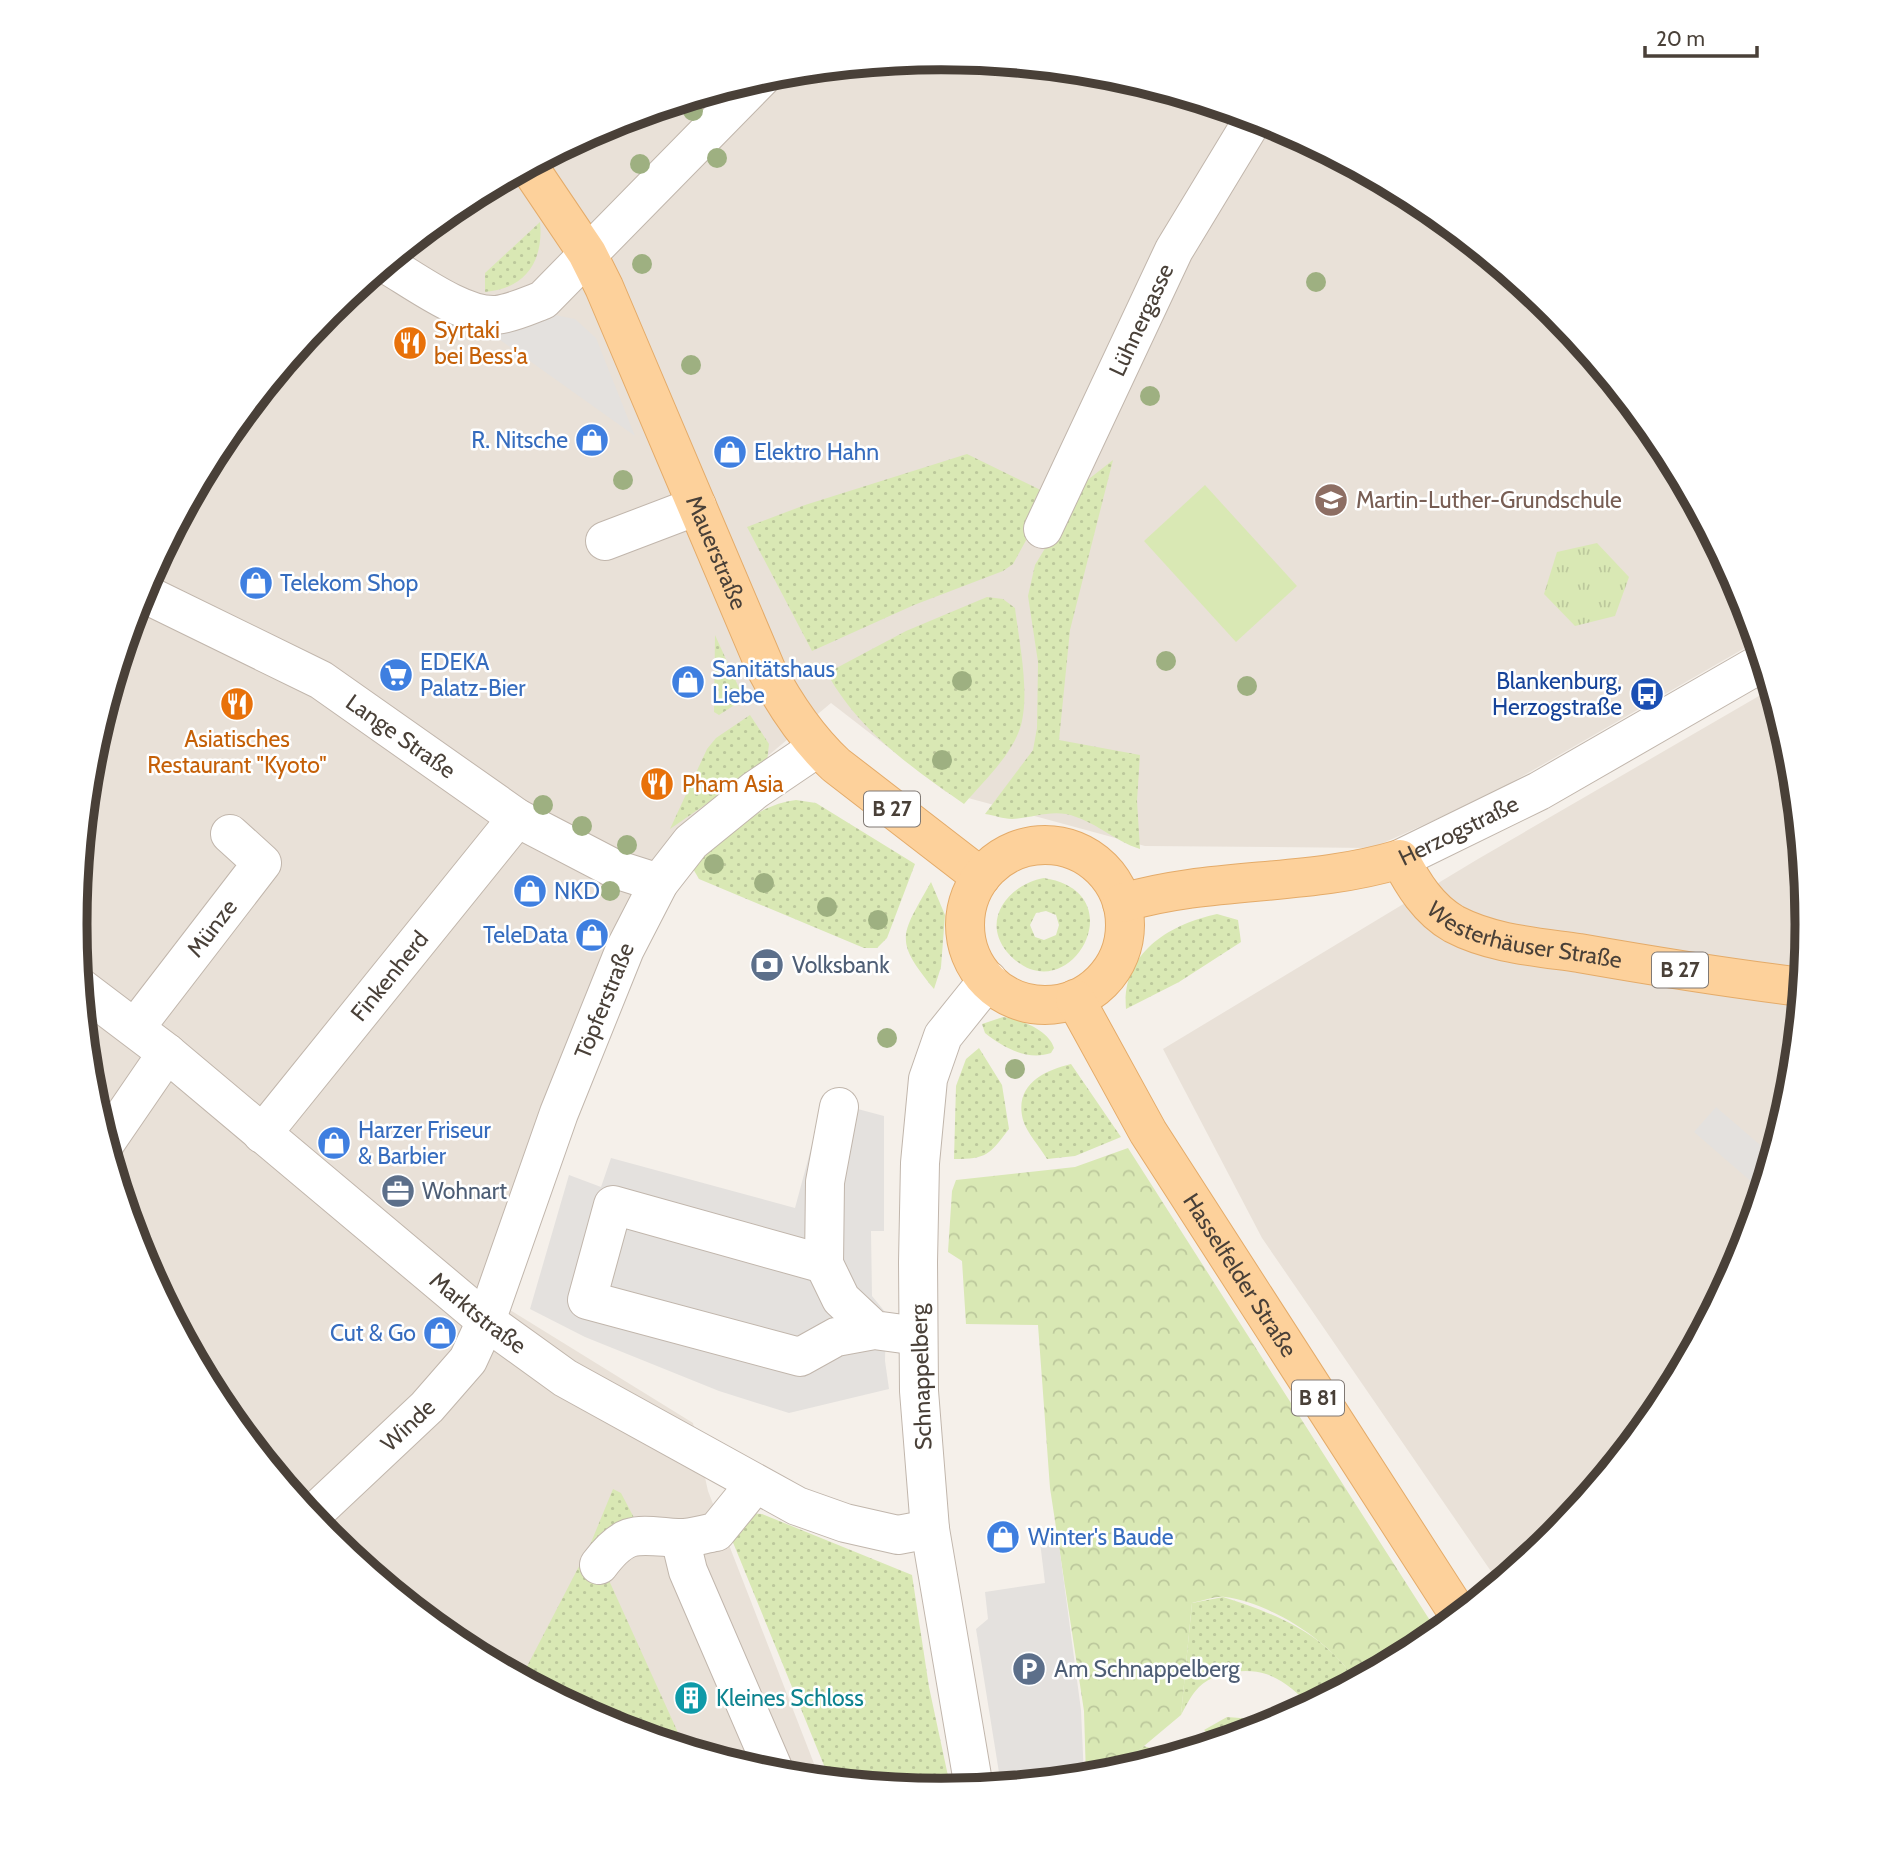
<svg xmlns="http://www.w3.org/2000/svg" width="1883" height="1849" font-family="Cabin,sans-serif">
	<defs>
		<pattern id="grass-dots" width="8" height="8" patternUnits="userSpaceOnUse" patternTransform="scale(1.75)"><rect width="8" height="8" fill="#d9e8b4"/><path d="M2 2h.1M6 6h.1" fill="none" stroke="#bcc89c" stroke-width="1.8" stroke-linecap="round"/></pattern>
		<pattern id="forest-crowns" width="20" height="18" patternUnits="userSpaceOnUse" patternTransform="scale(1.75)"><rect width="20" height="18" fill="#d9e8b4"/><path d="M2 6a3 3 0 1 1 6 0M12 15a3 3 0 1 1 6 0" fill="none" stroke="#bcc89c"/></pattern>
		<pattern id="park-tufts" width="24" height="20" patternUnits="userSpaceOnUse" patternTransform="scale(1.75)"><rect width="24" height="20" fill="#d9e8b4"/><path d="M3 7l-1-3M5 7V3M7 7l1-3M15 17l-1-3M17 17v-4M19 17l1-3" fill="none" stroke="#bcc89c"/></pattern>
	</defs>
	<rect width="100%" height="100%" fill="#f5f0ea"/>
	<path fill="#e9e1d8" d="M942 58 1111 74 1274 124 1423 204 1555 312 1662 443 1742 593 1757 641 1488 796 1372 848 1145 846 946 792 831 703 670 838 489 1297 693 1423 708 1491 820 1779 772 1775 609 1725 460 1645 328 1537 221 1406 141 1256 91 1093 75 924 91 755 141 592 221 443 329 311 460 204 610 124 773 74Z
		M1771 689 1792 756 1808 925 1792 1094 1742 1257 1662 1406 1554 1538 1499 1583 1262 1238 1163 1049 1478 859Z"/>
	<path fill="url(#grass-dots)" fill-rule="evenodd" d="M540 222C544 260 526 289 485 292V273Z
		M967 454 1051 495 1013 564 1003 571 914 605 812 651 747 527 805 505Z
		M1113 460 1070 630 1059 740 1140 755 1137 801 1140 849C1114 841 1094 820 1066 814 1047 811 1031 818 1012 819 1003 819 994 815 985 814L1033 750 1037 728 1038 662 1028 596 1035 565 1085 482Z
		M987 597 1003 599 1015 608C1019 641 1029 687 1022 721 1016 751 984 781 964 804 912 768 858 730 827 673L906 631Z
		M715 635 744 699 719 715 714 712Z
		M750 715 769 744 767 762 670 829 707 749 716 738Z
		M796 800 816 803 915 864 887 938 877 948H864L699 879 692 867C721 839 754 805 796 800Z
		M1044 878C1140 893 1065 1019 1007 952 980 919 1010 884 1044 878ZM1046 911 1056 915 1059 925 1056 935 1044 940 1035 937 1030 925 1036 913Z
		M931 882 945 915 941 967 934 989C893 939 901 936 931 882Z
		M1217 914 1238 920 1241 942 1179 982 1126 1009C1121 953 1170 924 1217 914Z
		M1003 1017C1020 1019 1049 1030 1054 1048L1051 1053C1028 1061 1004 1048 985 1033L982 1024Z
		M979 1048 1002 1085 1009 1129C989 1155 987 1159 954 1159L956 1086 966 1059Z
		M1071 1064 1121 1137 1075 1156 1047 1159C1040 1147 1027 1133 1023 1120 1014 1085 1043 1071 1071 1064Z
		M613 1489 621 1493 642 1533 602 1565 685 1748 609 1725 521 1678 590 1545Z
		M749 1513 762 1514 912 1575 929 1687 951 1790 830 1780 732 1540Z
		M1223 1597C1275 1613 1325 1634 1356 1681L1310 1705C1297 1693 1284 1680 1266 1674 1247 1667 1213 1672 1199 1687 1191 1695 1186 1706 1181 1715L1192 1603Z
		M1227 1717 1253 1719 1264 1728 1217 1742 1204 1730Z
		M1144 1746 1159 1751 1161 1759 1137 1767 1138 1751Z"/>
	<path fill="url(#forest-crowns)" d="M1128 1148 1438 1633 1423 1645 1356 1681C1331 1642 1272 1603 1225 1597 1215 1596 1202 1601 1192 1603L1181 1715 1138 1751 1137 1767 1110 1775 1086 1777 1084 1711 1050 1488 1038 1325 966 1324 962 1261 948 1252 952 1191 956 1180 1075 1167Z"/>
	<path fill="url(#park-tufts)" d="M1597 543 1629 577 1615 616 1575 626 1544 594 1557 552Z"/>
	<path fill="#d9e8b4" d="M1205 485 1297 586 1236 642 1144 541Z"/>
	<path fill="#e4e1de" d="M555 315 575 319 596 338 635 436 489 332 514 329Z
		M824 1100 884 1116V1231H871L872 1296 886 1313 885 1361 889 1389 789 1413 719 1391 585 1337 530 1309 569 1175 601 1187 611 1158 795 1208Z
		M1716 1107 1773 1156 1762 1191 1694 1132Z
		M1040 1542 1059 1545 1081 1710 1084 1777 1001 1785 976 1629 988 1619 985 1592 1045 1583Z"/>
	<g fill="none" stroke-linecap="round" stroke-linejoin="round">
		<g stroke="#c1b6ac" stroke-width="40">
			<g id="minor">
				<path d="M386 264C415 281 463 317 496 315 513 313 527 306 543 300L761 78"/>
				<path id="s1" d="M1043 529 1174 250 1254 118"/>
				<path d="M605 541 697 506"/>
				<path id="s2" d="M141 592 321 680 517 818 615 869 659 883"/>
				<path id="s3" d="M1400 859 1539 791 1763 662"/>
				<path id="s4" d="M81 988 167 1053 486 1321 565 1378 797 1506 845 1523 898 1535 930 1529"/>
				<path id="s5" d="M135 1028 262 863 230 834"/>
				<path id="s6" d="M262 1134 517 818"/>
				<path d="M106 1142 167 1053"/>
				<path d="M824 1264 825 1182 839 1107"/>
				<path d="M874 1330 836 1337 800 1357 587 1300 613 1205 824 1264 841 1299 874 1330 918 1336"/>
				<path id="s7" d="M311 1516 427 1407 468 1360 486 1321 559 1113 625 949 659 883 691 842 755 790 817 748"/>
				<path d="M680 1538 688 1571 776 1775"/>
				<path d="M599 1565C626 1529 637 1535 677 1538 689 1539 703 1534 716 1532L755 1484"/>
				<path d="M974 1788 930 1529 919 1391 918 1262 920 1163 928 1079 943 1036 988 980"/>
			</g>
		</g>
		<g stroke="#e4ab69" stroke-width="40">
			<g id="major">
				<path id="s8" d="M529 167 587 253 604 287 766 669C785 705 806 737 836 765L981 877"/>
				<circle cx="1045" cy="925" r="80"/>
				<path id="s9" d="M1122 903C1213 876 1309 887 1400 859 1413 884 1428 909 1454 924 1492 944 1537 947 1579 953 1653 966 1727 978 1802 987"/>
				<path id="s10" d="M1075 999 1148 1132 1459 1615"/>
			</g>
		</g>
		<use href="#minor" stroke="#fff" stroke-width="38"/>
		<use href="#major" stroke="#fdd19b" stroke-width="38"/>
	</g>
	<g fill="#9eb081">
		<circle cx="693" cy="111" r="10"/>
		<circle cx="717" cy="158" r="10"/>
		<circle cx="640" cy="164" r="10"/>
		<circle cx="642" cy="264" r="10"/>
		<circle cx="1316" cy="282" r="10"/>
		<circle cx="691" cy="365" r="10"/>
		<circle cx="1150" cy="396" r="10"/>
		<circle cx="623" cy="480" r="10"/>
		<circle cx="1166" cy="661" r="10"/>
		<circle cx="962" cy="681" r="10"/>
		<circle cx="1247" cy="686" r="10"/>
		<circle cx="942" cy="760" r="10"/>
		<circle cx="543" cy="805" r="10"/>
		<circle cx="582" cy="826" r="10"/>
		<circle cx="627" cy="845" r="10"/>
		<circle cx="714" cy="864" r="10"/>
		<circle cx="764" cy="883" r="10"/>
		<circle cx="610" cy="891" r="10"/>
		<circle cx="827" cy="907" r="10"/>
		<circle cx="878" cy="920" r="10"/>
		<circle cx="887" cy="1038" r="10"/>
		<circle cx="1015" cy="1069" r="10"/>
	</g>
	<defs>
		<g id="restaurant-disc" transform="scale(1.75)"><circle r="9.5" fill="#e8710a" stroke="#fff"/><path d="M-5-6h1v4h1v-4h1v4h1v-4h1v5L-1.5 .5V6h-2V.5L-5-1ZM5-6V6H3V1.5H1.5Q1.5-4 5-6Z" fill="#fff"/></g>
		<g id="shop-disc" transform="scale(1.75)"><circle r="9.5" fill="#3f7fe0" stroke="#fff"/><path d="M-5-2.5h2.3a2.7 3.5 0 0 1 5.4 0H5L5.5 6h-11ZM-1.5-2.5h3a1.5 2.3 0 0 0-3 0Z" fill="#fff"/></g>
		<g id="school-disc" transform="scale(1.75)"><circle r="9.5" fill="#8d6e63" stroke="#fff"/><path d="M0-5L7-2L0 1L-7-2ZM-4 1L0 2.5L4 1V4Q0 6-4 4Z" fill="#fff"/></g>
		<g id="supermarket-disc" transform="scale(1.75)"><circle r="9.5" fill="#3f7fe0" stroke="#fff"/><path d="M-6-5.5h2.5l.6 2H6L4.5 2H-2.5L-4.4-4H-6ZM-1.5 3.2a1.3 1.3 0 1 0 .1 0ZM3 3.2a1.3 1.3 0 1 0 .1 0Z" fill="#fff"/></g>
		<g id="bus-disc" transform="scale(1.75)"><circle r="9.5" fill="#1a4fb4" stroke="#fff"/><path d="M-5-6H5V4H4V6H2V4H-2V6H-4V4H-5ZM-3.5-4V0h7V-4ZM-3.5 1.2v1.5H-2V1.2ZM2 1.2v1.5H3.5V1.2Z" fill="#fff"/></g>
		<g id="bank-disc" transform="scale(1.75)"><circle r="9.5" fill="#5c6f8a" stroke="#fff"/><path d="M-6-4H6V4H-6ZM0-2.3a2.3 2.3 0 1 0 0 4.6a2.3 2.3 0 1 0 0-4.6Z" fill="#fff"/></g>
		<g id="office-disc" transform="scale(1.75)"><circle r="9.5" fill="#5c6f8a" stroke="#fff"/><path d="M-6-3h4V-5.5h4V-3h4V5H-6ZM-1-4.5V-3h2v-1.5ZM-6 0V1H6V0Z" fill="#fff"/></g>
		<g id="parking-disc" transform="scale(1.75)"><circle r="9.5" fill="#5c6f8a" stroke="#fff"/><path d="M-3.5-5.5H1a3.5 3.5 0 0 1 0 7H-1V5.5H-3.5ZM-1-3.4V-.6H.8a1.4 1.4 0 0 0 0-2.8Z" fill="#fff"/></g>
		<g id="building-disc" transform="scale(1.75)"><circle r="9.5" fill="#0f9aa8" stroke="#fff"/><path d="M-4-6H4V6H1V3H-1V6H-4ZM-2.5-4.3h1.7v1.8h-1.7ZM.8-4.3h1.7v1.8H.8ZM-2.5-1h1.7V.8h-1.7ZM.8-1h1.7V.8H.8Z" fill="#fff"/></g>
	</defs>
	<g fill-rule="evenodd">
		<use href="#restaurant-disc" x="410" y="343"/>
		<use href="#shop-disc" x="592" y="440"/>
		<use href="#shop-disc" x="730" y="452"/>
		<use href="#school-disc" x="1331" y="500"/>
		<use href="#shop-disc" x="256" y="583"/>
		<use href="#supermarket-disc" x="396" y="675"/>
		<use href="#shop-disc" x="688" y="682"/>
		<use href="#bus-disc" x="1647" y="694"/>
		<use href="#restaurant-disc" x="237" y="704"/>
		<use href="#restaurant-disc" x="657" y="784"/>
		<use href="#shop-disc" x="530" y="891"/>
		<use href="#shop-disc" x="592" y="935"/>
		<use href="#bank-disc" x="767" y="965"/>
		<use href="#shop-disc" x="334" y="1143"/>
		<use href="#office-disc" x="398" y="1191"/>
		<use href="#shop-disc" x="440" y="1333"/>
		<use href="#shop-disc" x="1003" y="1537"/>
		<use href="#parking-disc" x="1029" y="1669"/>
		<use href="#building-disc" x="691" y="1698"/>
	</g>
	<g text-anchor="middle" stroke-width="5" stroke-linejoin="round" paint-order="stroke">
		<g fill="#fff" stroke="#807974" stroke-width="2">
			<rect x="864" y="791.5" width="56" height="35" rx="5"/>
			<rect x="1652" y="952.5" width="56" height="35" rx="5"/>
			<rect x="1292" y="1380.5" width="52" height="35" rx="5"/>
		</g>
		<g font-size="21" font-weight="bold" fill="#494038">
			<text x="892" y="816">B 27</text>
			<text x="1680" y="977">B 27</text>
			<text x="1318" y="1405">B 81</text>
		</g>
		<g font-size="23" fill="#494038" stroke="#fff">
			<text dy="8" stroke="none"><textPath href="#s1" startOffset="231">Lühnergasse</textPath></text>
			<text dy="8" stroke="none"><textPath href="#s8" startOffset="430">Mauerstraße</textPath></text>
			<text dy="8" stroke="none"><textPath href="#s2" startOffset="298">Lange Straße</textPath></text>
			<text dy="8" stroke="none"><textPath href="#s3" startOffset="65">Herzogstraße</textPath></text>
			<text dy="8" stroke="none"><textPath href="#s5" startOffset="126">Münze</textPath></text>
			<text dy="8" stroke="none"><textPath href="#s9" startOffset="439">Westerhäuser Straße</textPath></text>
			<text dy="8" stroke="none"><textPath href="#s6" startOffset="203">Finkenherd</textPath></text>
			<text dy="8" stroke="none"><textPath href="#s7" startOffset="606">Töpferstraße</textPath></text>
			<text dy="8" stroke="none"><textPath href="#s10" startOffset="322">Hasselfelder Straße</textPath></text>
			<text dy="8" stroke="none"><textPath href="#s4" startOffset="513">Marktstraße</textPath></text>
			<text transform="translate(921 1377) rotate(-92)" y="8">Schnappelberg</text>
			<text dy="8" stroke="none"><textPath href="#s7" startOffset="133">Winde</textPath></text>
		</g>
		<g font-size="23" fill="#c56008" stroke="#fff" text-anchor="start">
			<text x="434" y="338">Syrtaki<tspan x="434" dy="26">bei Bess'a</tspan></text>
			<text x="237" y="747" text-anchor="middle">Asiatisches<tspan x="237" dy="26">Restaurant "Kyoto"</tspan></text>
			<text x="682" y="792">Pham Asia</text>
		</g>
		<g font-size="23" fill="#366cbe" stroke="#fff" text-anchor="start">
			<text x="568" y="448" text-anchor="end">R. Nitsche</text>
			<text x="754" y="460">Elektro Hahn</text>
			<text x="280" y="591">Telekom Shop</text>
			<text x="420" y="670">EDEKA<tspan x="420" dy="26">Palatz-Bier</tspan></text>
			<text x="712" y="677">Sanitätshaus<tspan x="712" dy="26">Liebe</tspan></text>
			<text x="554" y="899">NKD</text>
			<text x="568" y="943" text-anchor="end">TeleData</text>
			<text x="358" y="1138">Harzer Friseur<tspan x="358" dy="26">&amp; Barbier</tspan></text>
			<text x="416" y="1341" text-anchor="end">Cut &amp; Go</text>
			<text x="1028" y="1545">Winter's Baude</text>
		</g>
		<g font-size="23" fill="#785e54" stroke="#fff" text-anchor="start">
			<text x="1356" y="508">Martin-Luther-Grundschule</text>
		</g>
		<g font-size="23" fill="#164399" stroke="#fff" text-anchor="end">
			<text x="1622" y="689">Blankenburg,<tspan x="1622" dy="26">Herzogstraße</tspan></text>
		</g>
		<g font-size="23" fill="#4e5e75" stroke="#fff" text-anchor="start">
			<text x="792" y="973">Volksbank</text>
			<text x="422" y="1199">Wohnart</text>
			<text x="1054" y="1677">Am Schnappelberg</text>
		</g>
		<g font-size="23" fill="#0d838f" stroke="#fff" text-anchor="start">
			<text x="716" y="1706">Kleines Schloss</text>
		</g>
	</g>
	<path d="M0 0H1883V1849H0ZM87 924a854 854 0 1 1 1708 0a854 854 0 1 1-1708 0Z" fill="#fff" fill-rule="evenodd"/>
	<path fill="none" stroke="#494038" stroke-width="9" d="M87 924a854 854 0 1 1 1708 0a854 854 0 1 1-1708 0Z"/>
	<path d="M1645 46v10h112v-10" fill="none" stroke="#494038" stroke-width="3.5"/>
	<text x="1656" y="46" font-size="21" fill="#494038" stroke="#ffffff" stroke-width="5" paint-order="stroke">20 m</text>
</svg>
